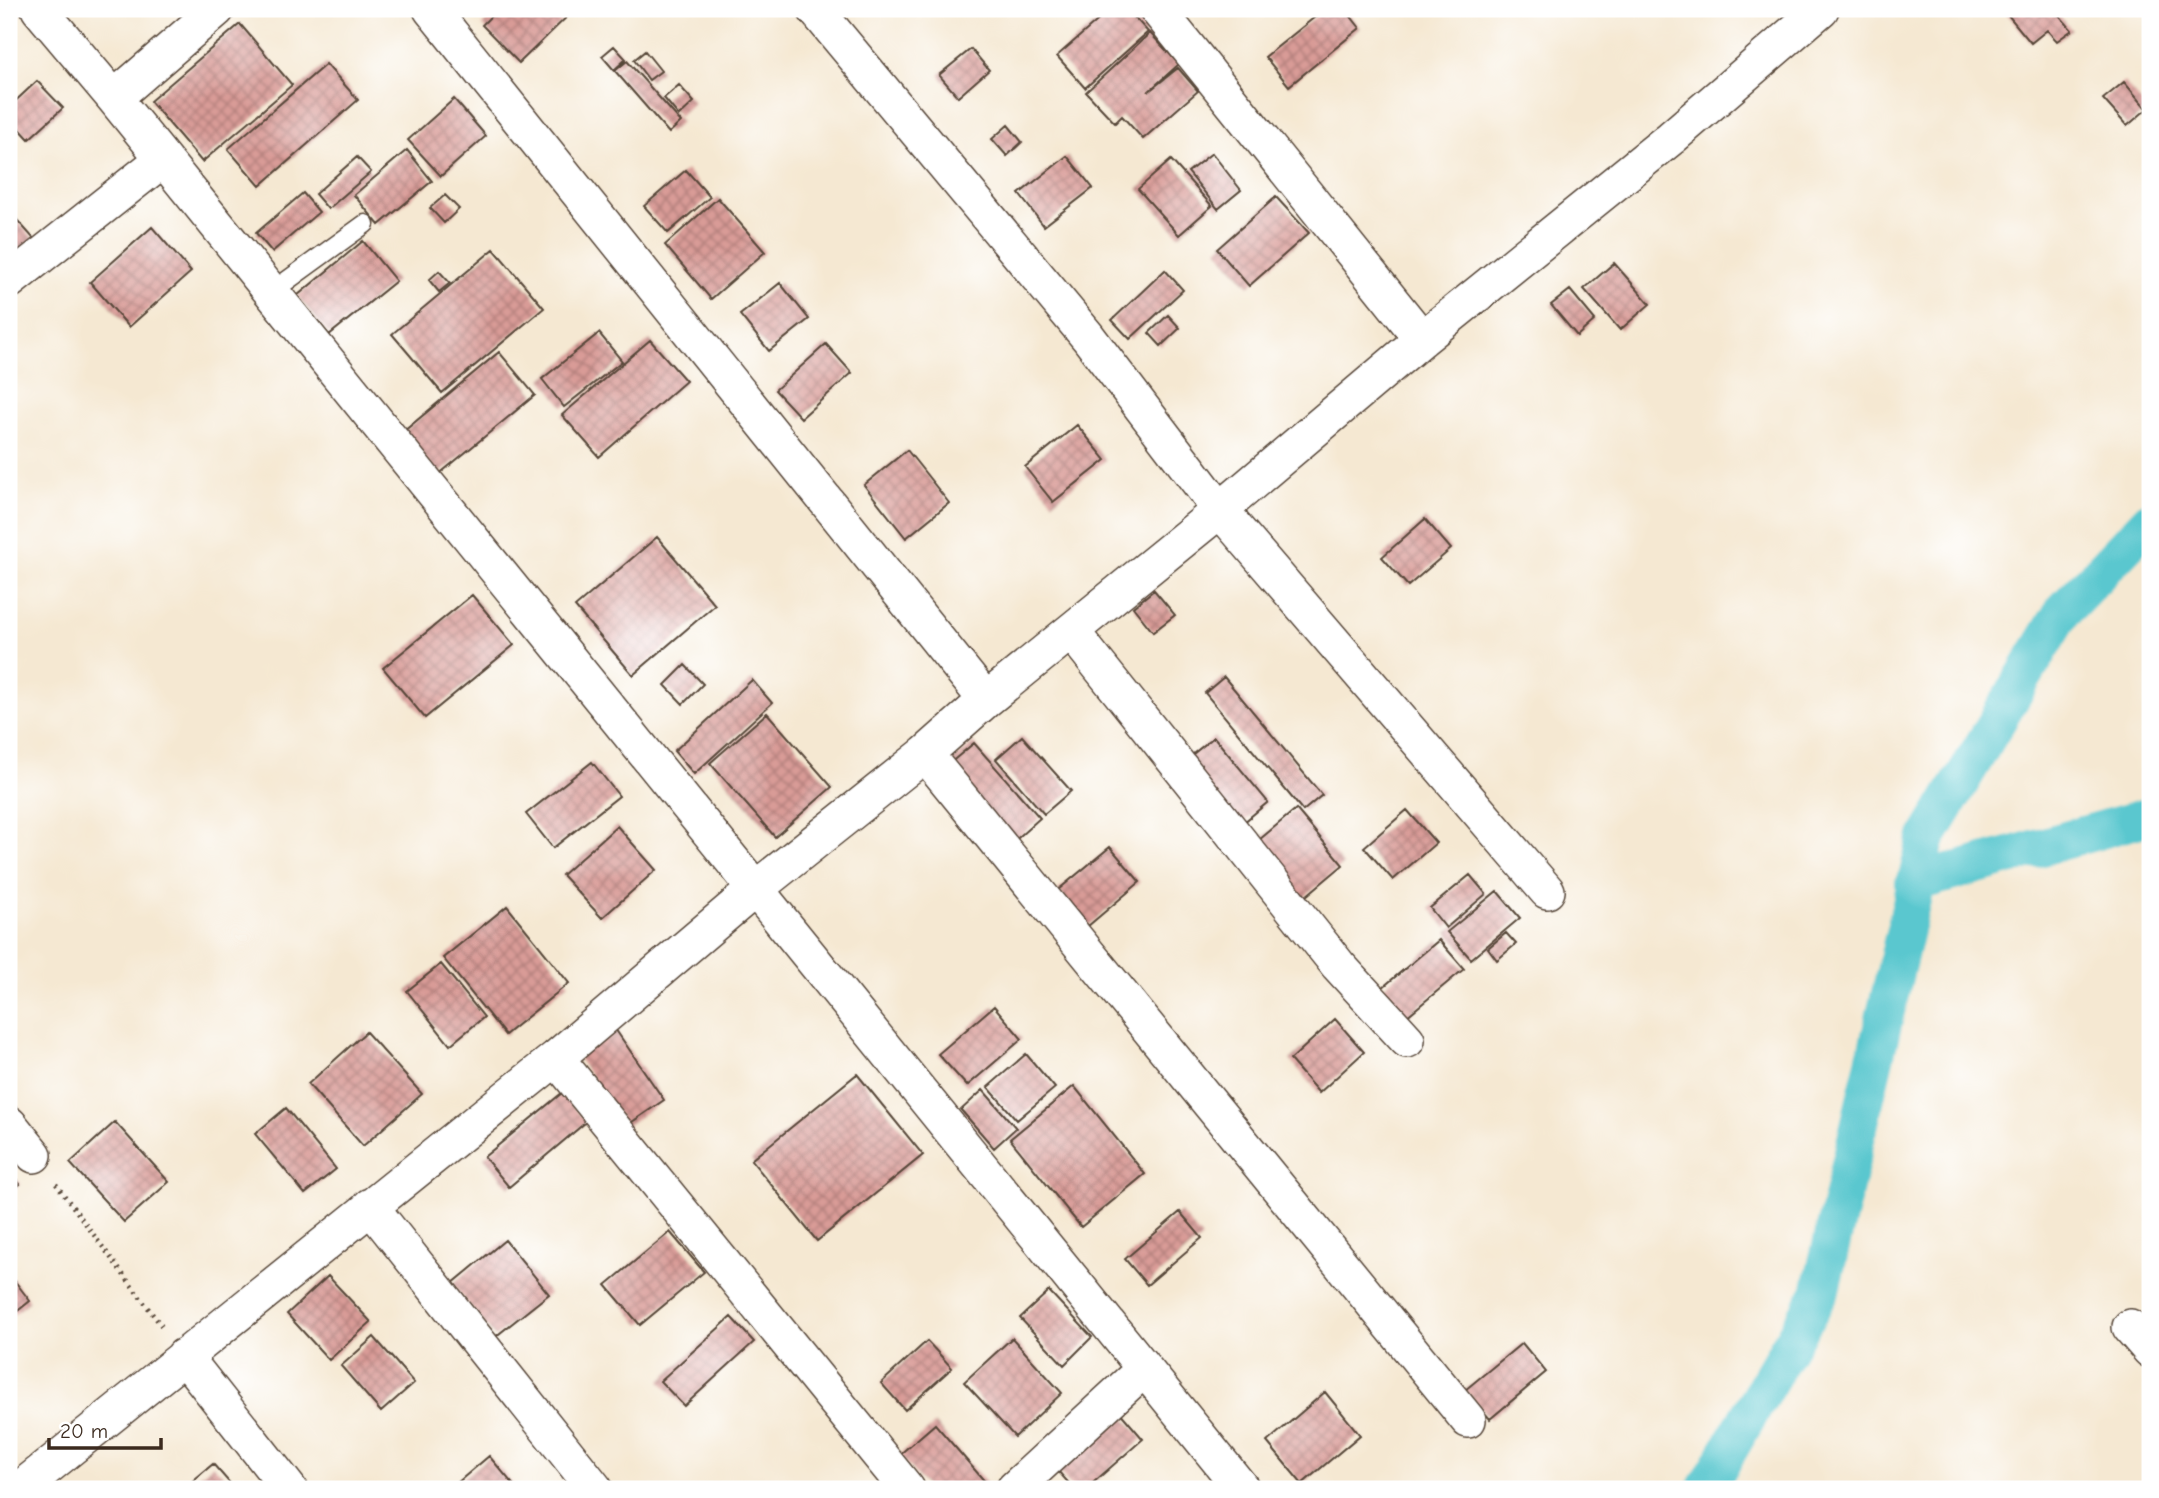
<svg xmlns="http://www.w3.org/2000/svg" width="2159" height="1498" font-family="'Comic Neue',sans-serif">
	<defs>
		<pattern id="building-cross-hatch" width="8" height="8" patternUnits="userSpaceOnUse" patternTransform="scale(1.75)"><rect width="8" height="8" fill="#d99b97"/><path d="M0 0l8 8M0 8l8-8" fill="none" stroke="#b17f7b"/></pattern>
	</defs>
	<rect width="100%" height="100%" fill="#fff"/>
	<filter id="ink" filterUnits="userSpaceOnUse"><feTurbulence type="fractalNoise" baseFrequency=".0143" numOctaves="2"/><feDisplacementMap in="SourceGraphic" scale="14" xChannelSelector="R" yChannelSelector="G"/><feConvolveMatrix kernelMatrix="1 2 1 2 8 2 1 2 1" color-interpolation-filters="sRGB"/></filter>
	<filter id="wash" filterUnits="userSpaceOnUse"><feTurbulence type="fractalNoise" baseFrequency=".00686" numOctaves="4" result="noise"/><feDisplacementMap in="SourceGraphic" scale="28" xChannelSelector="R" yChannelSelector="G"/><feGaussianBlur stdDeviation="1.57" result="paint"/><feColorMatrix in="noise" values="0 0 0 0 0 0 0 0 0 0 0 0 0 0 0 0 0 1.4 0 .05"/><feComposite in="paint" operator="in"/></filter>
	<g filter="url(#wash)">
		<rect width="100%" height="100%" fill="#f5e8d2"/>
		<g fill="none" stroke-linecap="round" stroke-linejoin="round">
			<path stroke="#5ac7cf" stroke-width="38" d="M1914 883 2150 816
				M1706 1489 1820 1293 1926 840 2063 611 2150 520"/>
		</g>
		<g id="blocks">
			<path fill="url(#building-cross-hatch)" d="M498 9H575L519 63 482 25Z
				M1111 9H1127L1148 32 1085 88 1057 56Z
				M1325 9H1345L1360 28 1289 86 1265 57Z
				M2003 9H2054L2072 30 2057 41 2047 30 2031 43Z
				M240 24 292 85 202 162 150 101Z
				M1150 33 1179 64 1148 92 1178 68 1198 91 1143 139 1122 116 1115 123 1086 92Z
				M614 46 626 59 614 70 602 56Z
				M971 49 989 70 958 97 939 75Z
				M645 51 661 71 649 80 634 60Z
				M627 61 681 122 669 133 615 71Z
				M326 64 358 100 260 186 228 149Z
				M37 81 63 108 29 139 9 117V107Z
				M2124 82 2147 109 2127 126 2103 99Z
				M679 85 694 102 679 116 664 98Z
				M454 99 486 136 441 176 408 140Z
				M1008 125 1022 142 1007 156 992 139Z
				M407 150 432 181 379 225 354 195Z
				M1212 153 1241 190 1218 209 1188 172Z
				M1067 156 1093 188 1044 226 1019 194Z
				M357 157 371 172 328 209 315 194Z
				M1171 160 1212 206 1179 235 1138 189Z
				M686 170 710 197 668 233 644 206Z
				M303 193 319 212 272 252 256 233Z
				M445 195 459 209 444 223 430 208Z
				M1276 197 1309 233 1249 286 1217 249Z
				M718 198 765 252 711 299 665 245Z
				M9 211 34 239 9 263Z
				M152 227 191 272 129 327 90 282Z
				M363 241 396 281 329 335 297 296Z
				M494 249 544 308 442 393 392 334Z
				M1614 263 1650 304 1620 330 1584 289Z
				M1165 270 1183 290 1130 339 1112 320Z
				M439 271 450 283 439 292 429 280Z
				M780 283 809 319 769 351 740 315Z
				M1570 290 1595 320 1577 336 1551 305Z
				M1168 315 1180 328 1161 346 1149 333Z
				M599 333 622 361 564 407 542 379Z
				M650 340 686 381 599 457 562 415Z
				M826 344 852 373 801 418 775 390Z
				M499 352 535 395 438 475 403 432Z
				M1077 425 1106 460 1053 502 1025 467Z
				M907 450 949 503 906 538 864 485Z
				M1425 519 1451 549 1408 586 1382 557Z
				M657 537 715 605 633 675 575 607Z
				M1154 590 1175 615 1153 632 1133 607Z
				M472 595 514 645 425 718 383 668Z
				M685 665 703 684 683 704 665 685Z
				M1224 677 1322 795 1303 811 1205 693Z
				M752 680 772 703 694 774 674 751Z
				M767 713 832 787 775 837 710 763Z
				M1022 736 1071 791 1044 814 996 759Z
				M1214 737 1268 802 1237 828 1182 763Z
				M974 743 1040 818 1010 845 943 769Z
				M592 762 619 796 553 848 526 814Z
				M1296 809 1343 865 1300 901 1253 845Z
				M1407 810 1436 843 1393 880 1364 847Z
				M617 826 656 870 602 918 562 875Z
				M1110 847 1140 882 1088 926 1058 890Z
				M1470 875 1486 894 1446 928 1430 908Z
				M1497 891 1520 918 1471 959 1447 932Z
				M507 906 569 983 505 1035 443 958Z
				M1506 933 1516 944 1497 960 1488 948Z
				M1439 940 1464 969 1406 1017 1382 988Z
				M441 964 484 1017 450 1045 407 991Z
				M994 1006 1022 1039 967 1086 938 1054Z
				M1335 1019 1364 1052 1319 1093 1290 1060Z
				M611 1023 664 1100 626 1126 572 1050Z
				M366 1032 422 1094 363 1146 308 1084Z
				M1026 1054 1055 1088 1017 1120 988 1087Z
				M857 1074 923 1155 817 1241 751 1160Z
				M1074 1086 1145 1174 1081 1227 1010 1139Z
				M983 1090 1016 1128 994 1148 961 1110Z
				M562 1093 586 1122 509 1187 484 1157Z
				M286 1108 336 1169 305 1194 255 1134Z
				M115 1122 169 1182 124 1222 70 1163Z
				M9 1170 20 1184 9 1193Z
				M1180 1212 1202 1238 1147 1285 1125 1259Z
				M670 1232 704 1272 640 1325 606 1285Z
				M505 1240 549 1294 495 1337 452 1284Z
				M11 1276 30 1301 9 1318V1278Z
				M328 1276 371 1322 329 1360 287 1314Z
				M1049 1291 1092 1337 1064 1365 1020 1318Z
				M731 1317 754 1342 684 1406 660 1381Z
				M374 1337 414 1383 381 1412 341 1366Z
				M1012 1338 1062 1393 1015 1437 964 1382Z
				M927 1341 952 1368 905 1410 881 1383Z
				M1522 1343 1546 1372 1490 1419 1465 1390Z
				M1325 1392 1360 1435 1302 1484 1267 1442Z
				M1113 1404 1143 1439 1086 1489H1074L1049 1461Z
				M935 1424 987 1484 981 1489H928L899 1455Z
				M489 1456 517 1489H450Z
				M213 1464 235 1489H183Z"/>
		</g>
	</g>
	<g filter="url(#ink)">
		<use href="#blocks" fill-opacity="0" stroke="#574639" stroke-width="2"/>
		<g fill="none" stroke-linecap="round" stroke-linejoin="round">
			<g stroke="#574639" stroke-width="21">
				<path id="service" d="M270 293 365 224"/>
			</g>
			<g stroke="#574639" stroke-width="38">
				<path id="minor" d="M39 9 114 98 1242 1489
					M431 9 986 700
					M815 9 1088 337 1220 510 1547 891
					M1157 9 1422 339
					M114 98 217 9
					M9 281 162 160
					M1072 632 1338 965 1407 1040
					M925 754 1468 1420
					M556 1058 907 1489
					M9 1124 34 1155
					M370 1206 595 1489
					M2130 1327 2150 1350
					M184 1356 289 1489
					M20 1489 556 1058 754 890 925 754 986 700 1220 510 1422 339 1671 138 1821 9
					M1014 1489 1143 1370"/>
			</g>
			<path stroke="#574639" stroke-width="4.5" stroke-dasharray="2 5" stroke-linecap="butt" d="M56 1184 163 1328"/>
			<use href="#service" stroke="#fff" stroke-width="18"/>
			<use href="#minor" stroke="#fff" stroke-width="35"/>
		</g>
	</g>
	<rect width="2159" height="1498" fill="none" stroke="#fff" stroke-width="35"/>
	<path d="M49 1438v10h112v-10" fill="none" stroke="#3b2a1e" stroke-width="3.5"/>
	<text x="60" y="1438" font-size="21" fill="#3b2a1e" stroke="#ffffff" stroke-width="5" paint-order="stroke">20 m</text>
</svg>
